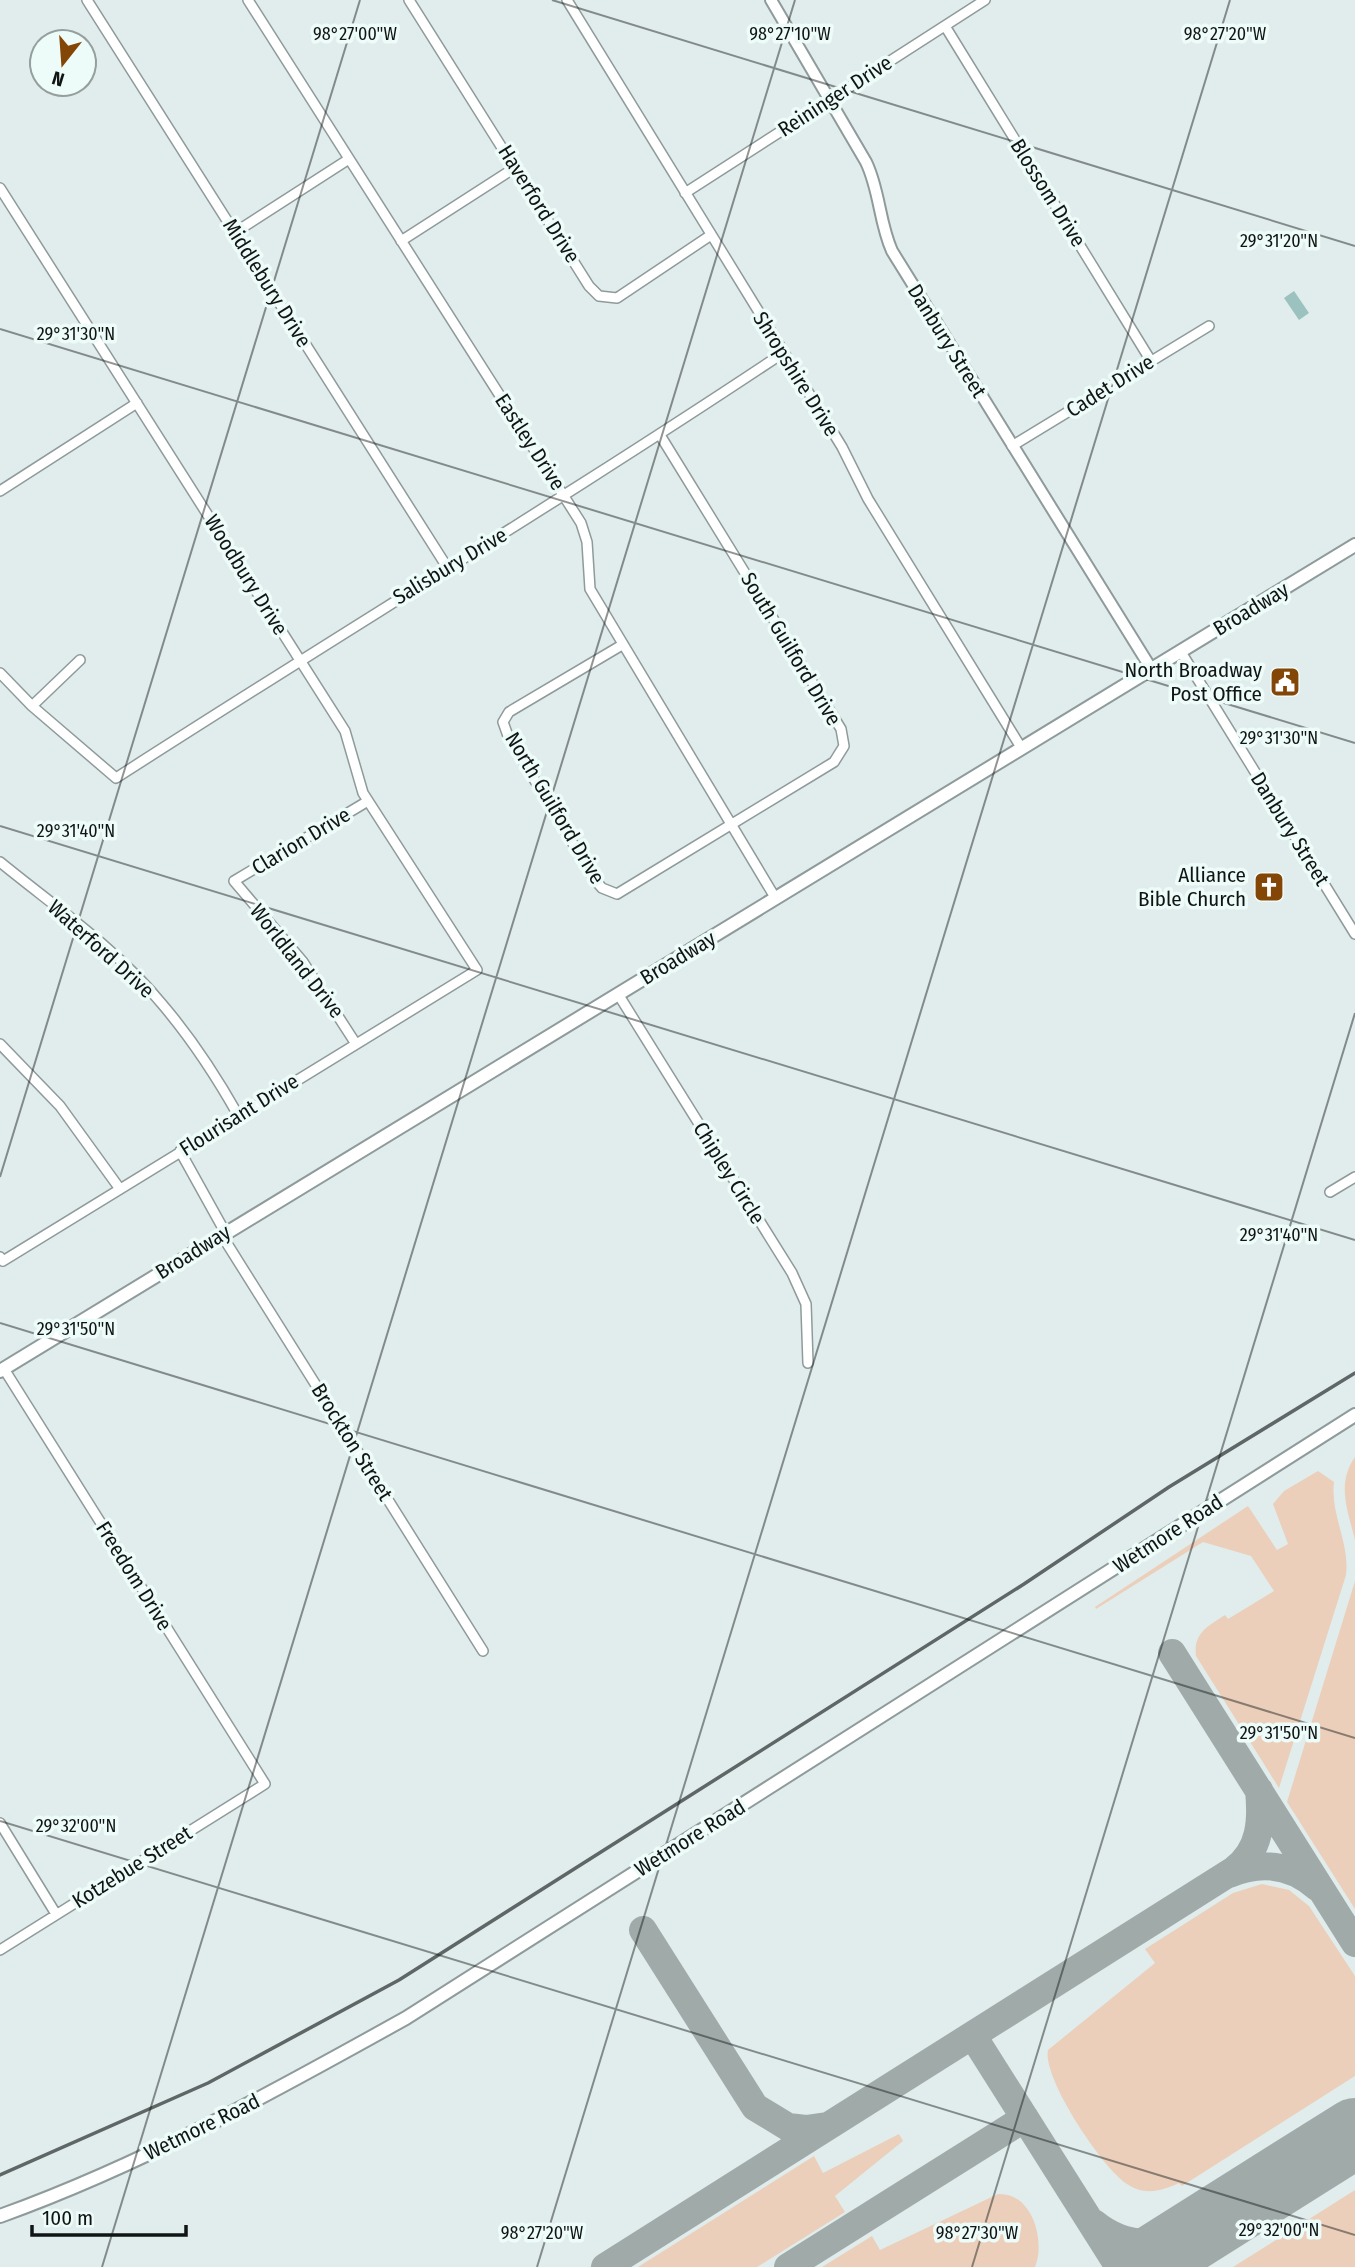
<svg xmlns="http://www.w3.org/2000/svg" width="1355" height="2267" font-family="'Fira Sans Condensed',sans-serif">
	<rect width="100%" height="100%" fill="#e0edec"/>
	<path fill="#ebcfbb" d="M1355 1457V1540C1348 1511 1336 1484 1355 1457Z
		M1318 1471 1334 1482C1330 1514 1350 1543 1346 1575L1279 1788 1196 1656C1193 1633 1208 1626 1225 1615L1228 1619 1274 1591 1251 1556 1203 1542 1096 1609 1095 1607 1248 1506 1277 1550 1288 1544 1273 1504 1284 1491Z
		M1355 1581V1909L1287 1802Z
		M1262 1884 1289 1890 1309 1906 1355 1976V2076L1182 2186 1179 2183C1162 2191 1144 2196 1127 2184 1103 2169 1042 2078 1048 2050L1155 1963 1145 1949 1233 1893Z
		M899 2134 903 2141 835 2196 845 2212 757 2267H638L814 2156 823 2173Z
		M1355 2190V2267H1233Z
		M998 2194C1032 2192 1046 2241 1035 2267H822L872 2236 880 2250Z"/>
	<path fill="#9bc2be" d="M1294 291 1309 313 1299 320 1284 298Z"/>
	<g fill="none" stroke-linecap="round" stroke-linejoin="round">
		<path stroke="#a0aaa9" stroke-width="28" d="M1172 1653 1355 1943
			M1229 1874C1260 1861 1291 1864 1317 1887
			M643 1930 755 2107 788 2127 806 2129 827 2126
			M973 2036 1119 2267
			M1094 2223C1128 2251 1164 2246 1202 2229
			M605 2267 1234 1870C1261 1850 1262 1820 1259 1790
			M788 2267 1025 2118"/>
		<path stroke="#a0aaa9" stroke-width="70" d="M1142 2267 1355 2133"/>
		<g stroke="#8e9b9a" stroke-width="12">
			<path id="minor" d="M87 0 447 567
				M248 0 581 523 587 542 590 589 776 899
				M409 0 589 286 599 296 617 298 711 235
				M567 0 842 447 868 499 1022 749
				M945 26 1151 361
				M0 188 345 731 363 793 477 970 3 1261 0 1257
				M685 193 985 0
				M234 233 349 159
				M401 241 516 167
				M1012 446 1209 326
				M0 491 137 403
				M622 645 509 712 503 722 508 736 595 880 602 888 617 894 834 762 844 746 841 729 660 435
				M1181 652 1355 934
				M0 673 32 706 116 778C338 635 564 499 783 353
				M32 706 80 660
				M0 862C55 907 117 949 162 1004 191 1038 216 1076 238 1115
				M618 994 792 1273 806 1304 808 1363
				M0 1044 60 1106 120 1189
				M356 1044 303 962 234 881 368 801
				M180 1151 225 1232
				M1330 1192 1355 1177
				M221 1234 483 1651
				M0 1823 56 1914
				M0 1950 265 1784 4 1369"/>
		</g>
		<g stroke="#8e9b9a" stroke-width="14">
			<path id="tertiary" d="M771 0 866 162C880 191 879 222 892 251L1152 670"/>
		</g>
		<g stroke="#8e9b9a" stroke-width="16">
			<path id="secondary" d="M0 1371 1355 545
				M0 2216C142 2165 275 2091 406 2018L1355 1415"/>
		</g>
		<use href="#minor" stroke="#fff" stroke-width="9"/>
		<use href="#tertiary" stroke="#fff" stroke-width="10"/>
		<use href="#secondary" stroke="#fff" stroke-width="12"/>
		<path stroke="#5f6766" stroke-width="3.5" d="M0 2175 208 2083 399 1980 1024 1584 1169 1487 1355 1373"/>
	</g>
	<path fill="none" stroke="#101514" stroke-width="2" stroke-opacity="0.45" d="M552 0 1355 246M0 329 1355 743M0 826 1355 1240M0 1177 360 0M0 1323 1355 1738M0 1821 1355 2235M102 2267 795 0M537 2267 1230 0M972 2267 1355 1013"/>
	<defs>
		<g id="civic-square" transform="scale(1.575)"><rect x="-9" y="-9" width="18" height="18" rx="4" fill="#844607" stroke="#edfbf9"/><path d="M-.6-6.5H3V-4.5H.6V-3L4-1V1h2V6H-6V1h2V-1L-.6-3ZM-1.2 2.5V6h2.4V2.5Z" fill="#fff"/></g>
		<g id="church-square" transform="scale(1.575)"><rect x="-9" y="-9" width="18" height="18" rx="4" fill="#844607" stroke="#edfbf9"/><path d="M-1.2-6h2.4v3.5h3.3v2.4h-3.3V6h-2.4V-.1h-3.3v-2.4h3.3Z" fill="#fff"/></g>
	</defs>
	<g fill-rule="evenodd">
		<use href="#civic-square" x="1285" y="682"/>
		<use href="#church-square" x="1269" y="887"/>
	</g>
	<g text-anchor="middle" stroke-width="7" stroke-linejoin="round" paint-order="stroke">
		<g font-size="21" fill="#101514" stroke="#edfbf9">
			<text transform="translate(835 96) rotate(-33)" y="7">Reininger Drive</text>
			<text transform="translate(1048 193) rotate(58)" y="7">Blossom Drive</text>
			<text transform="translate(539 204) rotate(58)" y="7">Haverford Drive</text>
			<text transform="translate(267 283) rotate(58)" y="7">Middlebury Drive</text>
			<text transform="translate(947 341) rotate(58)" y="7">Danbury Street</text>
			<text transform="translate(796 374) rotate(58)" y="7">Shropshire Drive</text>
			<text transform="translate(1110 386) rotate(-32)" y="7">Cadet Drive</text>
			<text transform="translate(530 442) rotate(57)" y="7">Eastley Drive</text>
			<text transform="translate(450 566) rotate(-31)" y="7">Salisbury Drive</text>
			<text transform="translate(246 575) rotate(58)" y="7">Woodbury Drive</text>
			<text transform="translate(1251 609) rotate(-31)" y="7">Broadway</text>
			<text transform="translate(791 649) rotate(59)" y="7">South Guilford Drive</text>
			<text transform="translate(555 808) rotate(59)" y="7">North Guilford Drive</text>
			<text transform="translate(1290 829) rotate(58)" y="7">Danbury Street</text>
			<text transform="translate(301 841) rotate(-31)" y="7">Clarion Drive</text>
			<text transform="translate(101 949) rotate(42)" y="7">Waterford Drive</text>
			<text transform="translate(678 958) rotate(-31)" y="7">Broadway</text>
			<text transform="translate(297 961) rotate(52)" y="7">Worldland Drive</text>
			<text transform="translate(239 1115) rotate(-32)" y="7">Flourisant Drive</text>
			<text transform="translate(729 1173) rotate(58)" y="7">Chipley Circle</text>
			<text transform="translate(193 1252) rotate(-32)" y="7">Broadway</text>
			<text transform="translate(352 1442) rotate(58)" y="7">Brockton Street</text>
			<text transform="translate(1168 1534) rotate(-33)" y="7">Wetmore Road</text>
			<text transform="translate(134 1576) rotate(58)" y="7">Freedom Drive</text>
			<text transform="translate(690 1838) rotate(-32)" y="7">Wetmore Road</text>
			<text transform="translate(132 1867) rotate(-32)" y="7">Kotzebue Street</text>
			<text transform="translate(202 2127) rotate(-26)" y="7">Wetmore Road</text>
		</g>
		<g font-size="21" fill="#101514" stroke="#edfbf9" text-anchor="end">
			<text x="1262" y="677">North Broadway<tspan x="1262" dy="24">Post Office</tspan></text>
			<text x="1246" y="882">Alliance<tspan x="1246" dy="24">Bible Church</tspan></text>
		</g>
	</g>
	<g font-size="18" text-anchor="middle" fill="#101514" stroke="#edfbf9" stroke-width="7" stroke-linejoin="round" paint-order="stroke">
		<text x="355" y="40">98°27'00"W</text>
		<text x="790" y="40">98°27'10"W</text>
		<text x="1225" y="40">98°27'20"W</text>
		<text x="1279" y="247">29°31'20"N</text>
		<text x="76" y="340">29°31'30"N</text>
		<text x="1279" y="744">29°31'30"N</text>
		<text x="76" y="837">29°31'40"N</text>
		<text x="1279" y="1241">29°31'40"N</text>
		<text x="76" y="1335">29°31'50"N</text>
		<text x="1279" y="1739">29°31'50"N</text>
		<text x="76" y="1832">29°32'00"N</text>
		<text x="1279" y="2236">29°32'00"N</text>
		<text x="542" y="2239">98°27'20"W</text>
		<text x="977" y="2239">98°27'30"W</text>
	</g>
	<g transform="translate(63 63) rotate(197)"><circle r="33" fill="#edfbf9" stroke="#959f9d" stroke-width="2"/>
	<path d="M0-5L12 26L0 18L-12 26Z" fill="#844607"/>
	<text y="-10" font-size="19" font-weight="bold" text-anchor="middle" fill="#101514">N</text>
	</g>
	<path d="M32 2225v10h154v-10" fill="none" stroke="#101514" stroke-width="3.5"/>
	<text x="42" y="2225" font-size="21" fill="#101514" stroke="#edfbf9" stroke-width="5" paint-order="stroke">100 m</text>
</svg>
